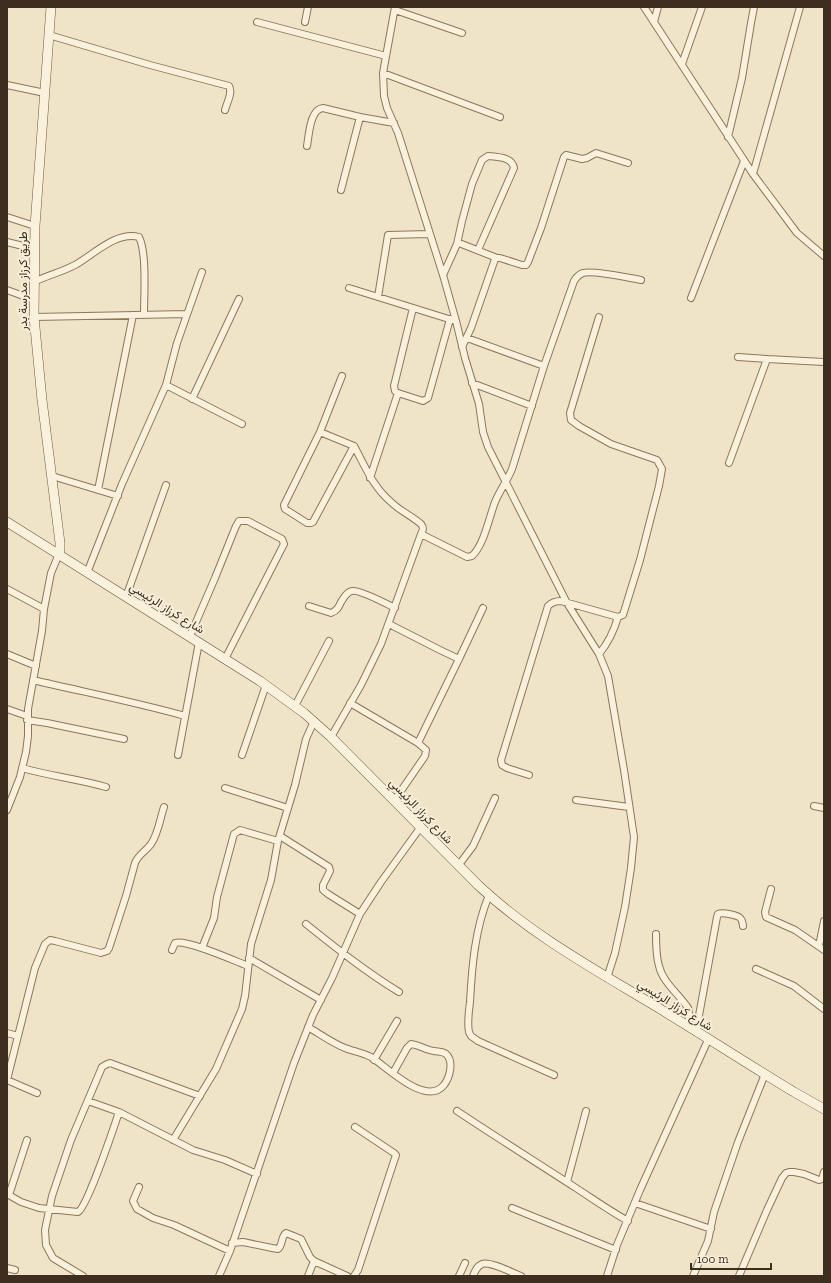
<svg xmlns="http://www.w3.org/2000/svg" width="831" height="1283" font-family="'Zilla Slab',Vazirmatn,serif">
	<rect width="100%" height="100%" fill="#f0e4c8"/>
	<g fill="none" stroke-linecap="round" stroke-linejoin="round">
		<g stroke="#8d765c" stroke-width="8">
			<path id="street" d="M395 7 383 73 384 96 387 108 398 133 443 275 456 321 465 358 479 404 483 432 488 447 567 603 599 654 608 676 624 770 634 837 631 868 625 907 615 953 607 978
				M644 7 753 174 797 233 824 256
				M395 10 462 33
				M257 22 386 56
				M305 22 308 7
				M654 22 658 7
				M49 35 150 65 229 86C233 93 227 102 225 110
				M682 64 702 7
				M383 73 500 117
				M7 85 45 93
				M728 137 742 78 751 23 754 7
				M307 146C309 135 310 109 323 108L360 117 394 123
				M753 174 800 7
				M341 190 360 117
				M7 217 35 226
				M7 242 35 249
				M457 244 462 221 472 184 482 160 488 156C498 157 512 157 514 168L478 250
				M443 275 457 244 459 243 497 258
				M34 282C48 275 62 272 75 265 93 255 116 231 139 237 147 253 144 295 144 315
				M349 288 452 320
				M7 290 34 300
				M378 297 388 235 430 234
				M691 298 744 161
				M413 308 394 386 395 391 398 393 423 401 428 398 450 319
				M34 317 187 314
				M467 338 544 366
				M462 347 471 328 495 259 497 258H500L522 265H526L528 262 541 228 564 157 566 155 582 159 587 158 596 153 628 163
				M738 357 767 359
				M342 376 320 432 284 505 285 509 307 523H311L313 522 354 446
				M472 383 532 406
				M166 385 242 424
				M192 399 239 299
				M320 432 354 446C365 466 373 487 391 502 400 511 412 516 421 524 424 528 423 530 421 534L467 557 472 556C484 545 489 518 495 502 500 490 507 481 512 469L544 366 574 281C576 278 579 274 583 273 593 270 629 278 641 280
				M729 463 767 359 824 362
				M52 476 118 496
				M370 478 398 393
				M98 490 133 315
				M87 573 122 484 166 385 177 343 202 272
				M7 589 44 609
				M126 597 166 485
				M309 606 331 613C337 611 339 607 341 602 344 598 346 592 352 591 359 589 387 604 395 608
				M389 624 440 650 459 659 483 608
				M190 636 215 578 236 526 239 521H248L282 539 284 544 225 659
				M7 654 36 666
				M599 654C609 642 614 631 618 617
				M33 680C84 692 135 702 185 716
				M350 703 418 743 426 750 425 756 394 801
				M295 706 329 641
				M7 709 27 716
				M27 720 47 723 124 739
				M331 737 361 685 381 644 421 534
				M418 743 459 659
				M178 755 199 642
				M242 755 266 685
				M22 768C50 776 78 779 106 787
				M529 775 507 768 502 765 501 760 548 606C552 602 555 601 561 601L618 617 623 615 640 560 659 486 662 469 657 460 611 444 579 426 571 420 570 413 599 317
				M225 788 288 808
				M576 800 629 807
				M814 806 824 808
				M7 810 20 777 26 752 28 736V709L42 631 44 609 51 573 59 554
				M280 836 329 867 330 871 323 885V890L328 894 360 914
				M458 866 473 846 495 798
				M771 889 765 912 766 917 795 930 824 950
				M489 895C475 929 472 965 470 1002 469 1011 467 1023 469 1032L471 1036 478 1041 554 1075
				M306 924C336 948 366 972 399 992
				M656 934C656 945 656 956 659 966 663 983 679 994 688 1008L689 1014 688 1027
				M819 946 824 921
				M202 948 214 918 217 897 234 834 240 830 278 841
				M172 950 175 943C186 939 235 961 248 966
				M249 958 321 1000
				M756 969 794 986 824 1009
				M308 1027C320 1034 332 1043 345 1048 353 1051 363 1053 371 1057 387 1067 426 1107 444 1085 450 1077 454 1061 446 1054 442 1051 438 1052 434 1051 426 1050 419 1045 411 1044L407 1048 393 1073
				M696 1032 717 917 718 914C722 912 739 915 741 919 742 920 743 925 743 926
				M7 1033 18 1036
				M374 1060 397 1021
				M37 1093 7 1080 35 968 45 944 50 940 55 941 101 953 107 951 109 948 126 896 135 863C138 855 146 851 151 844 158 834 160 819 164 807
				M88 1101 119 1112 193 1150 225 1160 257 1174
				M457 1111C496 1137 536 1162 576 1188 593 1199 610 1211 628 1221
				M173 1140 216 1069 242 1009 245 996 251 944 271 880 278 841 295 785 306 739 314 721
				M567 1182 586 1111
				M139 1187 133 1201 137 1209 153 1218 174 1225 230 1251
				M7 1194 21 1202 39 1208 78 1212C87 1207 114 1127 119 1112
				M9 1195 27 1140
				M635 1203 711 1229
				M512 1208 616 1250
				M232 1243 243 1242 272 1248 278 1249C283 1245 281 1236 286 1233L301 1239 310 1257 314 1261
				M7 1268 15 1270
				M83 1276 53 1258 46 1245 45 1230 52 1196 71 1140 102 1067 107 1064 110 1063 200 1096
				M219 1276 230 1251 294 1063 313 1015 332 978 360 914 381 882 420 828
				M308 1276 314 1261 347 1276
				M354 1276 358 1270 396 1155 394 1153 355 1127
				M459 1276 465 1263
				M473 1276C475 1271 477 1266 482 1264 490 1261 513 1273 521 1276
				M607 1276 617 1245 640 1190 708 1040
				M693 1276 708 1241 714 1212 738 1142 765 1074
				M739 1276 767 1210 782 1178 786 1173 789 1172H794L804 1174 819 1180 822 1179 824 1172"/>
		</g>
		<g stroke="#6f573f" stroke-width="10">
			<path id="secondary" d="M51 7 35 226 34 317 42 400 60 543V550L59 554
				M7 522 260 681 304 713 331 737 478 885C529 933 592 968 652 1004 700 1033 746 1063 794 1092L824 1109"/>
		</g>
		<use href="#street" stroke="#faf1dc" stroke-width="6"/>
		<use href="#secondary" stroke="#faf1dc" stroke-width="9"/>
	</g>
	<g text-anchor="middle" stroke-width="4" stroke-linejoin="round" paint-order="stroke">
		<g font-size="12" fill="#3d2e20" stroke="#f7eed8">
			<text transform="translate(23 281) rotate(-90)" y="4">طريق كرزاز مدرسة بدر</text>
			<text transform="translate(167 608) rotate(32)" y="4">شارع كرزاز الرئيسي</text>
			<text transform="translate(421 811) rotate(46)" y="4">شارع كرزاز الرئيسي</text>
			<text transform="translate(675 1005) rotate(32)" y="4">شارع كرزاز الرئيسي</text>
		</g>
	</g>
	<rect width="831" height="1283" fill="none" stroke="#3d2e20" stroke-width="16"/>
	<path d="M691 1263v6h80v-6" fill="none" stroke="#3d2e20" stroke-width="2"/>
	<text x="697" y="1263" font-size="12" fill="#3d2e20" stroke="#f7eed8" stroke-width="3" paint-order="stroke">100 m</text>
</svg>
